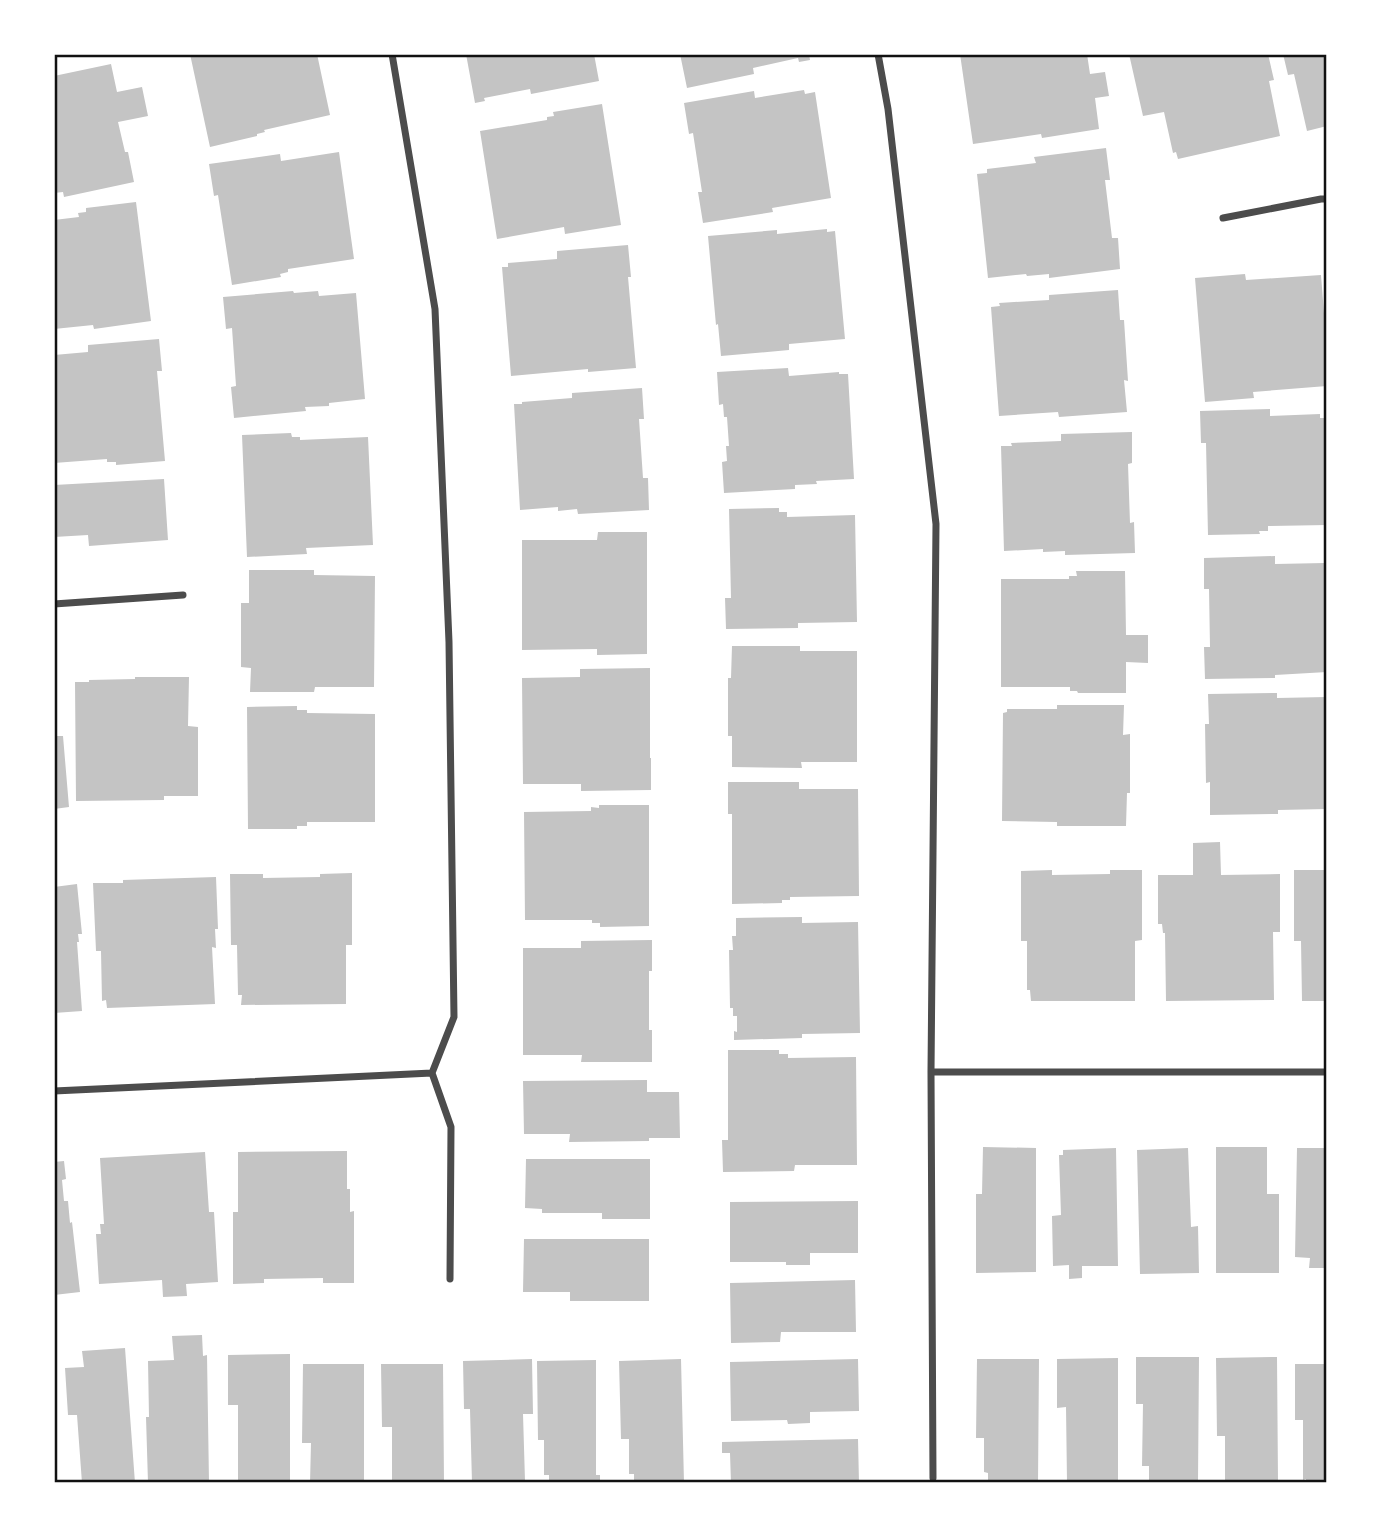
<svg xmlns="http://www.w3.org/2000/svg" width="1381" height="1537" font-family="'PT Sans Narrow',sans-serif">
	<rect width="100%" height="100%" fill="#fff"/>
	<path fill="#c4c4c4" d="M190 54H317L330 115 264 130 265 132 257 134V136L210 147Z
		M466 54H594L599 81 531 94 530 89 484 98 485 101 475 103Z
		M680 54H809L810 60 799 62 798 58 753 68 754 74 687 88Z
		M960 54H1087L1090 74 1105 72 1109 96 1095 98 1099 129 1042 138 1041 134 973 144Z
		M1129 54H1268L1274 80 1269 81 1280 136 1178 159 1176 152 1173 153 1164 112 1143 116Z
		M1283 54H1327V126L1307 131 1294 74 1288 75Z
		M111 64 117 92 142 87 148 116 118 122 125 152H128L134 182 64 197 63 192 54 193V76Z
		M804 90 805 94 815 92 831 198 772 208 773 212 703 223 698 192H702L693 133 689 134 684 103 754 91 755 98Z
		M602 104 621 225 565 234 564 227 497 239 480 131 547 120V117L554 116 553 112Z
		M1106 148 1110 180H1105L1112 238H1118L1120 269 1049 278V274L1027 276 1026 274 988 278 977 174 987 173V169L1036 163 1034 157Z
		M339 152 354 259 288 269V272L280 274 281 277 232 285 218 195 214 196 209 164 280 154 281 161Z
		M136 202 151 321 94 329 93 325 54 329V220L79 217 78 213 86 212V208Z
		M827 229V232L835 231 845 339 789 344V350L721 356 718 324 716 325 708 236 777 230V234Z
		M628 245 631 277H628L636 368 588 372V369L511 376 502 267H508V263L557 259V251Z
		M1245 274 1246 280 1321 275 1327 352V386L1253 392 1254 398 1205 402 1195 278Z
		M1118 290 1120 320H1124L1128 381 1124 380 1127 412 1059 417 1058 412 999 416 991 307 1000 306 999 303 1049 300V295Z
		M293 291 294 293 318 291 319 296 356 293 365 399 329 403V406L305 407 306 411 234 418 231 387 236 386 232 328 226 329 223 297Z
		M159 339 162 371H157L165 461 116 465V462H107V459L54 463V355L88 352V345Z
		M788 368 789 376 839 372V374H848L854 479 816 481 817 484 795 485V489L724 493 722 462 727 461 726 446H729L727 417H724L723 404 719 405 717 372Z
		M642 388 644 419H639L643 478H648L649 510 578 514 577 509 558 511V507L520 510 514 404H522V402L572 398V393Z
		M1270 409V416L1320 414V418H1327V525L1268 526V531H1259L1260 534 1208 535 1206 443H1201L1200 411Z
		M1132 432V463L1128 464 1130 523 1134 522 1135 553 1065 555V551L1043 552V549L1004 551 1001 446H1012L1011 443 1061 441V434Z
		M291 433 292 437H300V440L368 437 373 545 306 548 307 554 247 557 242 435Z
		M164 479 168 540 89 546 88 535 54 537V485Z
		M779 508V512H787V517L855 515 857 622 798 623V628L726 629 725 598H731L729 509Z
		M598 532H647V654L597 655V649L522 650V540H597Z
		M1275 556V564L1325 563 1327 567V672L1275 675V678L1205 679 1204 647H1210L1209 589H1204V558Z
		M249 570H314V575L375 576 374 687H315L314 692H250L251 668 241 667V603H249Z
		M1076 571H1125L1126 635H1148V663L1126 662V693H1078L1077 691H1070V687H1001V579H1069V576H1077Z
		M732 646H800V651H857V762H801L802 768 732 767V736H728V678H731Z
		M650 668V758H651V790L581 791V784H523L522 678 580 677V669Z
		M135 677H189L188 726 198 727V796H164V800L76 801 75 682H89V680L135 679Z
		M1277 693V698L1327 697V809L1278 810V814L1210 815V782L1206 783 1205 724H1209L1208 694Z
		M1057 705H1124L1123 735 1130 734V793H1127L1126 826H1057V822L1002 821 1003 713 1007 712V709H1057Z
		M297 706V710H307V713L375 714V822H307V826H297V829H248L247 707Z
		M54 736H63L69 807 54 809Z
		M728 782H799V789H858L859 896 790 897V900H782V903L732 904V814H728Z
		M599 805H649V926L600 927V923H592V920H525L524 812 591 811V807L599 808Z
		M1220 842 1221 875 1280 874V932H1273L1274 1000 1166 1001 1165 933H1163L1162 924H1158V875H1193V843Z
		M1052 870V875L1110 874V870H1142V940L1135 941V1001H1031L1030 990H1027V941H1021V871Z
		M1294 870H1325V874H1327V1001H1302L1301 941H1294Z
		M352 873V945H346V1004L241 1005 242 995H238L237 945H231L230 874H263V878L320 877V874Z
		M216 877 218 929H215L216 948 212 947 215 1004 107 1008 106 1000 102 1001 101 951H96L93 883H123V880Z
		M77 884 82 934H78L79 942H77L82 1011 54 1013V887Z
		M802 917V923L858 922 860 1033 802 1034V1038L734 1040V1031L737 1032V1016H733V1008H730L729 950H733L732 936H736V918Z
		M652 940V971H649V1030H652V1062H581L582 1055H523V948H581V941Z
		M728 1050H779V1054H788V1058L856 1057 857 1165H795L794 1171 723 1172 722 1140H728Z
		M647 1080V1092H679L680 1138H649V1141L569 1142 570 1134H524L523 1081Z
		M983 1147 1036 1148V1272L976 1273V1194H982Z
		M1216 1147H1267V1194H1279V1273H1216Z
		M1116 1148 1118 1266H1082V1278L1069 1279V1265L1053 1266 1052 1216 1061 1215 1059 1155H1063V1150Z
		M1188 1148 1191 1227 1198 1226 1199 1273 1140 1274 1137 1150Z
		M1297 1148H1327V1268H1309L1310 1258 1295 1257Z
		M347 1151V1189H350V1212L354 1211V1283H323V1278L264 1279V1283L233 1284V1212H238V1152Z
		M205 1152 209 1212H214L218 1282 186 1284 187 1296 163 1297 162 1280 99 1284 96 1234H101L100 1224H104L100 1158Z
		M526 1159H650V1219H602V1213H542V1209L525 1208Z
		M64 1161 66 1179 62 1180 64 1201H68L70 1223 72 1222 80 1292 54 1295V1162Z
		M858 1201V1253H810V1265H786V1262H730V1202Z
		M524 1239H649V1301H570V1292H523Z
		M855 1280 856 1332H781L780 1342 731 1343 730 1283Z
		M202 1335 203 1356 207 1355 209 1483H148L146 1417H149L148 1361 174 1360 172 1336Z
		M125 1348 135 1483H82L77 1415H68L65 1368 84 1367 82 1351Z
		M290 1354V1480L238 1481V1405H228V1355Z
		M1136 1357H1199L1198 1481H1149V1466H1142L1143 1404H1136Z
		M1277 1357 1278 1482 1225 1483V1436H1217L1216 1358Z
		M1118 1358V1481L1067 1482 1066 1407 1057 1408V1359Z
		M532 1359 533 1414H523L525 1481 472 1483 470 1409H464L463 1361Z
		M681 1359 684 1483H634V1474H629V1439H621L619 1361Z
		M858 1359 859 1411 810 1412V1423L788 1424 787 1420 731 1421 730 1362Z
		M977 1359H1039L1038 1483H988V1473L984 1472V1438H976Z
		M596 1360V1475H600V1483H549V1475H544V1440H538L537 1361Z
		M303 1364H364V1483H310L311 1443H302Z
		M381 1364H443L444 1483H392V1427H382Z
		M1295 1364H1327V1483H1306V1479L1303 1480V1420H1295Z
		M858 1439 859 1483H731L730 1453H722V1442Z"/>
	<g fill="none" stroke-linecap="round" stroke-linejoin="round">
		<path stroke="#4c4c4c" stroke-width="7" d="M392 54 435 309 449 642 454 1017 432 1073 451 1127 450 1279
			M878 54 888 109 936 524 931 1072 933 1478
			M1223 218 1321 199H1327
			M54 604 183 595
			M931 1072H1327
			M54 1091 432 1073"/>
	</g>
	<rect width="1381" height="1537" fill="none" stroke="#ffffff" stroke-width="112"/>
	<rect x="56" y="56" width="1269" height="1425" fill="none" stroke="#111" stroke-width="2.5"/>
</svg>
